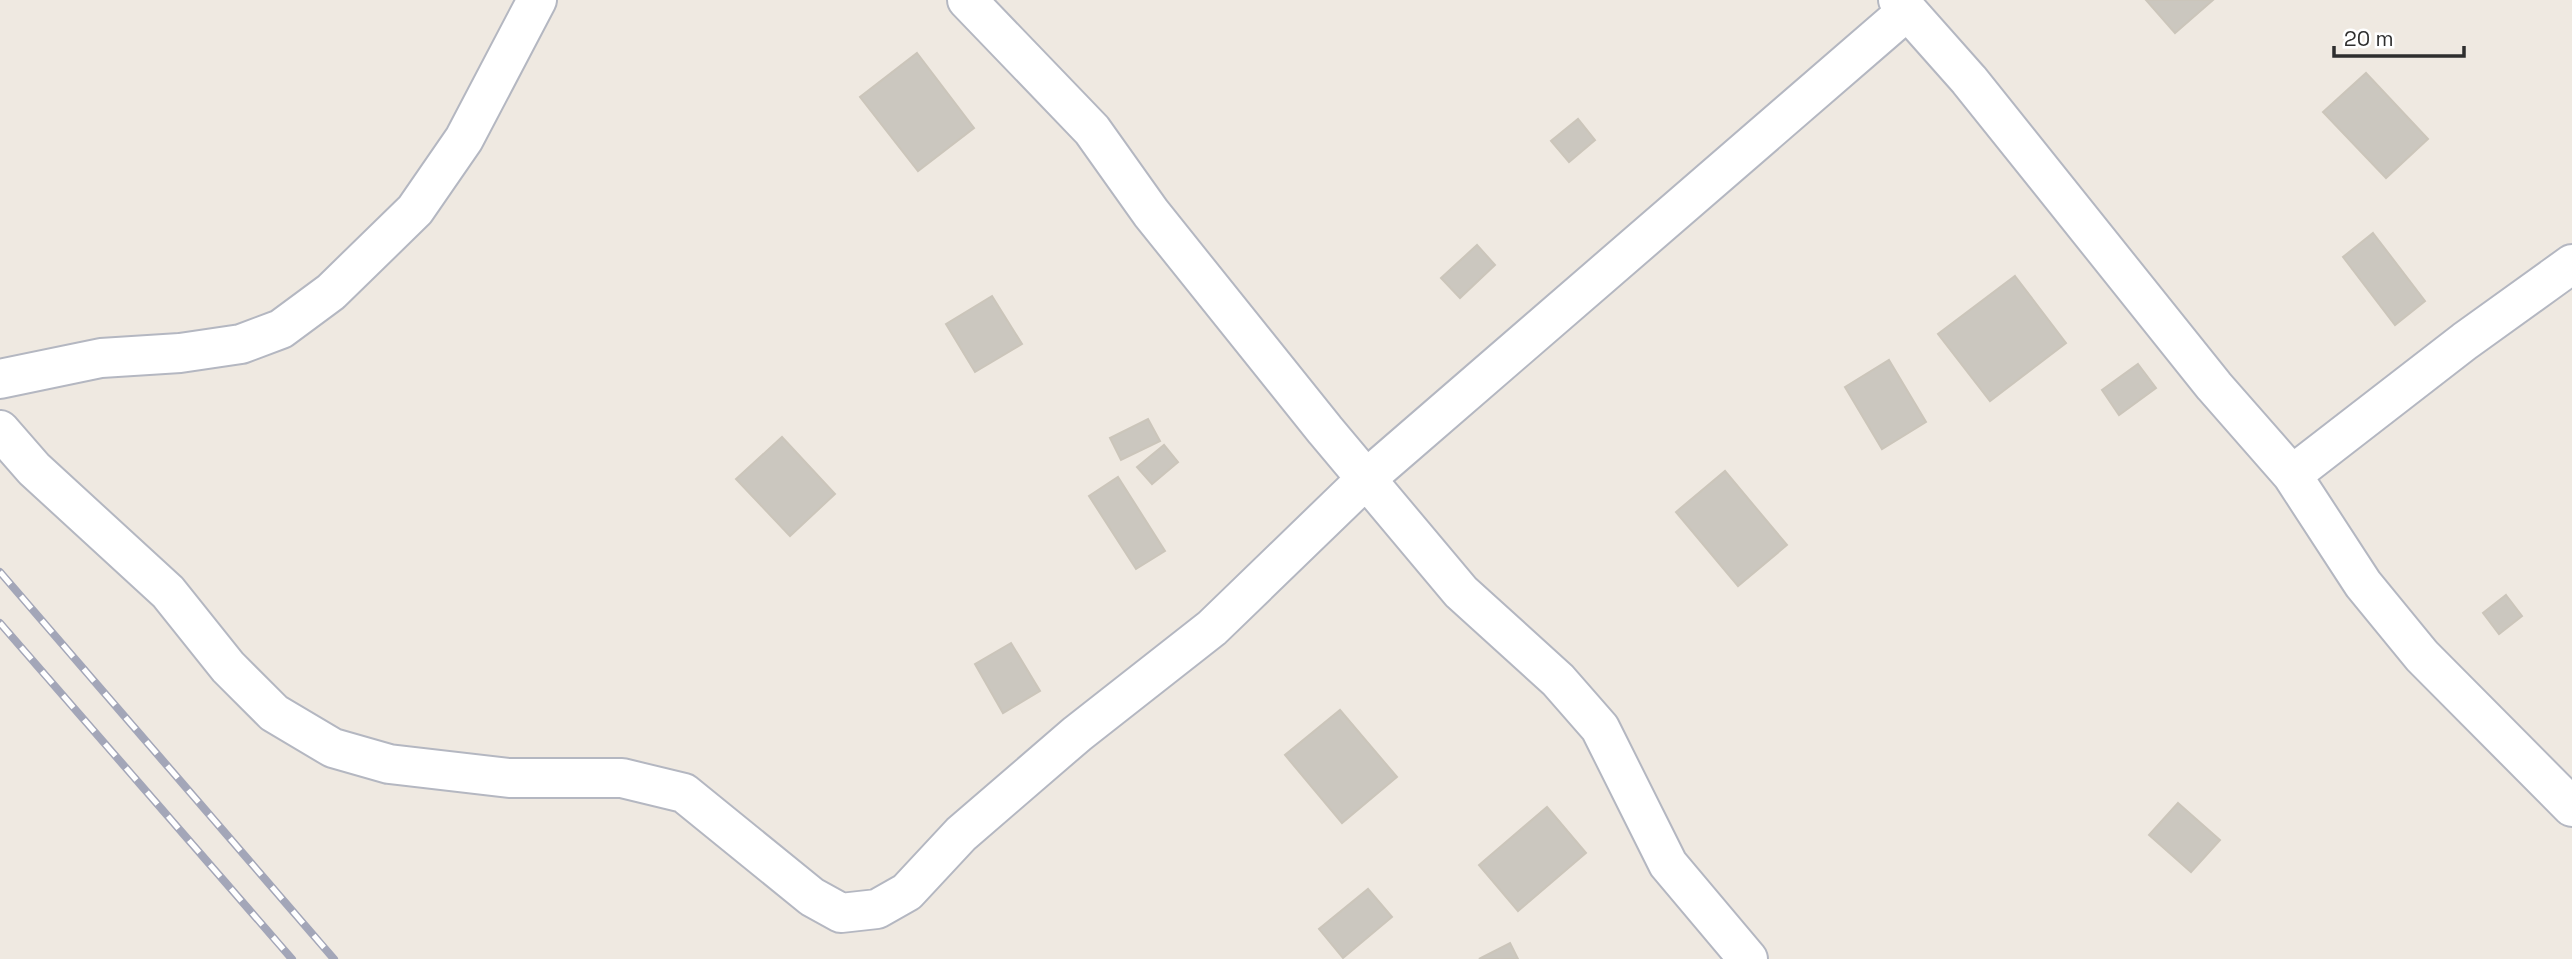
<svg xmlns="http://www.w3.org/2000/svg" width="2572" height="959" font-family="'Space Grotesk',sans-serif">
	<rect width="100%" height="100%" fill="#efe9e1"/>
	<path fill="#cbc7bf" stroke="#cbc5ba" stroke-width="2" d="M2146 0H2213L2175 33Z
		M917 53 974 128 918 171 860 97Z
		M2366 73 2428 139 2386 178 2323 112Z
		M1578 119 1595 140 1569 162 1551 141Z
		M2373 233 2425 301 2395 325 2343 257Z
		M1477 245 1495 265 1460 298 1441 278Z
		M2015 276 2066 343 1990 401 1938 334Z
		M992 296 1022 344 975 372 946 324Z
		M1889 360 1926 422 1882 449 1845 387Z
		M2138 364 2156 388 2119 415 2102 390Z
		M1148 419 1160 441 1121 460 1110 438Z
		M782 437 835 494 790 536 736 479Z
		M1164 445 1178 462 1152 484 1137 467Z
		M1725 471 1787 545 1738 586 1676 512Z
		M1118 477 1165 551 1136 569 1089 496Z
		M2506 595 2522 616 2499 634 2483 613Z
		M1011 643 1040 691 1003 713 975 664Z
		M1340 710 1397 777 1342 823 1285 755Z
		M2178 803 2220 840 2191 872 2149 835Z
		M1547 807 1586 853 1518 911 1479 865Z
		M1368 889 1392 917 1343 958 1319 929Z
		M1510 943 1518 959H1479Z"/>
	<g fill="none" stroke-linecap="round" stroke-linejoin="round">
		<g stroke="#b4b7c1" stroke-width="42">
			<path id="minor" d="M967 0 1092 130 1151 213 1325 430 1461 592 1558 680 1600 728 1668 864 1748 959
				M1898 0 1969 80 2214 386 2292 475 2363 584 2422 656 2572 807
				M0 379 101 358 180 353 241 344 281 329 331 292 415 210 464 139 537 0
				M0 430 34 469 168 592 228 667 274 713 333 748 389 764 509 778H622L684 793 812 897 841 913 877 909 907 892 961 834 1077 734 1212 628 1366 479 1907 11
				M2292 475 2465 341 2572 264"/>
		</g>
		<use href="#minor" stroke="#fff" stroke-width="38"/>
		<g stroke="#a3a6b8" stroke-width="8">
			<path id="rail" d="M0 572 334 959
				M0 623 292 959"/>
		</g>
		<use href="#rail" stroke="#fff" stroke-width="5" stroke-dasharray="16" stroke-linecap="butt"/>
	</g>
	<path d="M2334 46v10h130v-10" fill="none" stroke="#2e2e2e" stroke-width="3.5"/>
	<text x="2344" y="46" font-size="21" fill="#2e2e2e" stroke="#ffffff" stroke-width="5" paint-order="stroke">20 m</text>
</svg>
